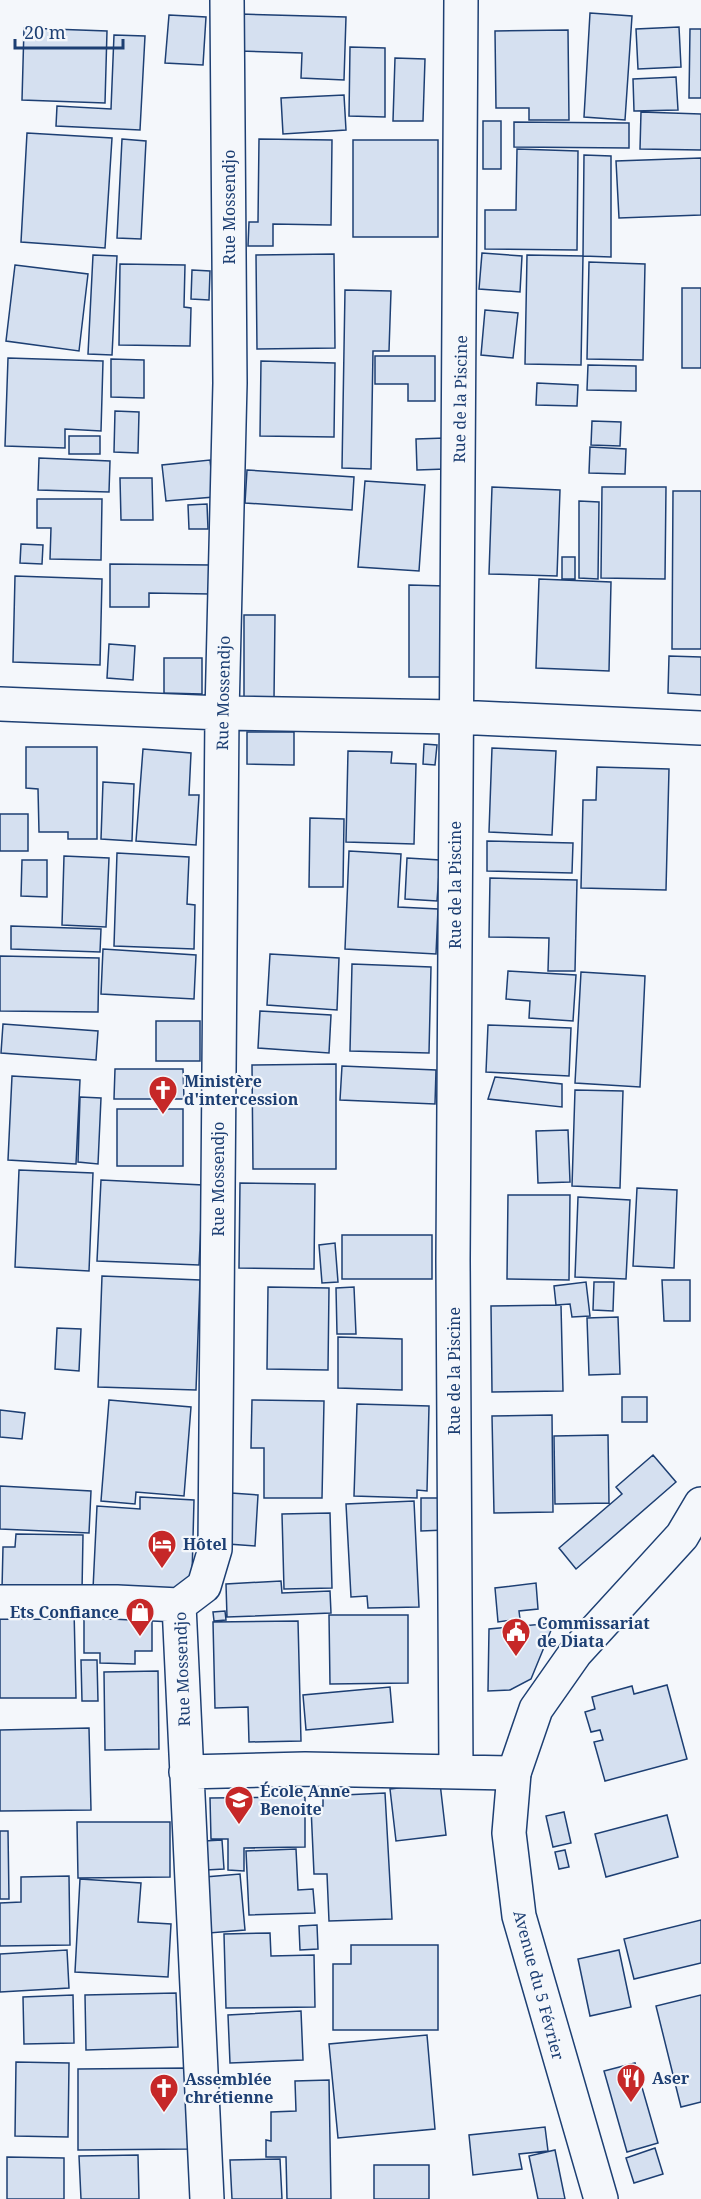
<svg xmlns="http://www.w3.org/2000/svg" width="701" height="2199" font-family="'Noto Serif',serif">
	<rect width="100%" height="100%" fill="#f4f7fb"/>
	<path fill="#d5e0f0" stroke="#1d3f73" stroke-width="1.5" d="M590 13 632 16 625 120 584 117Z
		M240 14 346 17 344 80 301 78 302 53 239 51Z
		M169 15 206 17 203 65 165 63Z
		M679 27 681 67 638 69 636 29Z
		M24 28 107 31 105 103 22 100Z
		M690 29H701V98H689Z
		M568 30 569 120H529V108H496L495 31Z
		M114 35 145 36 140 130 56 126 57 106 111 109Z
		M350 47 385 48V117L349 116Z
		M395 58 425 59 423 121H393Z
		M676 77 678 110 634 111 633 79Z
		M344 95 346 130 283 134 281 98Z
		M641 112 701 114V150L640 149Z
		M483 121H501V169H483Z
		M514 122 629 123V148L514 147Z
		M27 133 112 138 105 248 21 242Z
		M122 139 146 141 141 239 117 238Z
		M259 139 332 140 331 225 273 224V246H248L249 222H258Z
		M353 140H438V237H353Z
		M517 149 578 151 577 250 485 249V210H516Z
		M584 155 611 156V257L583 256Z
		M701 158V215L619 218 616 161Z
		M482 253 522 256 520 292 479 289Z
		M334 254 335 348 257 349 256 255Z
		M93 255 117 256 112 355 88 354Z
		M527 255 583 256 581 365 525 364Z
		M589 262 645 264 643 360 587 359Z
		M120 264 185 265 184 307 191 308 190 346 119 345Z
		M15 265 88 274 79 351 6 341Z
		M192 270 210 271 209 300 191 299Z
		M682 288H701V368H682Z
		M345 290 391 291 389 351H373L371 469 342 468Z
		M485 310 518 313 513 358 481 355Z
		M375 356H435V401H408V384H375Z
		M8 358 103 361 101 431 65 429V448L5 446Z
		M111 359 144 360V398L111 397Z
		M261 361 335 363 334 437 260 436Z
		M588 365 636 366V391L587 390Z
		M537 383 578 385 577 406 536 405Z
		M115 411 139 412 138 453 114 452Z
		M592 421 621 422 620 446 591 445Z
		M69 436H100V454H69Z
		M445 438 446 469 417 470 416 439Z
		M590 447 626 449 625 474 589 473Z
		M39 458 110 461 109 492 38 490Z
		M210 460 214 497 166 501 162 465Z
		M247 470 354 477 352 510 245 503Z
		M120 478H152L153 520H121Z
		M365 481 425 485 419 571 358 567Z
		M492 487 560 490 557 576 489 574Z
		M602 487H666L665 579 601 578Z
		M673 491H701V649H672Z
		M37 499H102L101 560 50 559 51 528H37Z
		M579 501 599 502 598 579 579 578Z
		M207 504 208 529H189L188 505Z
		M21 544 43 545 42 564 20 563Z
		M562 557H575V579H562Z
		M110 564 211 565 210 594 149 593V607H110Z
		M15 576 102 579 100 665 13 662Z
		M539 579 611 582 609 671 536 668Z
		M409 585 446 586V677H409Z
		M244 615H275L274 699H244Z
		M109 644 135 646 133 680 107 678Z
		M669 656 701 657V695L668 693Z
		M164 658H202V694L164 693Z
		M247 732H294V765L247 764Z
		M424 744 437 745 435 765 423 764Z
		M26 747H97V839H68V832H39L38 789 26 788Z
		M492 748 556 751 552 835 489 832Z
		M143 749 191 753 189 795H199L196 845 136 841Z
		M348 751 392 752 391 763 416 764 414 844 346 842Z
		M597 767 669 769 666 890 581 888 583 800H596Z
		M103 782 134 784 132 841 101 839Z
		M0 814H28V851H0Z
		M310 818 344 819 343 887H309Z
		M487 841 573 843 572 873 487 871Z
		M349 851 401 854 398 907 438 909 436 954 345 949Z
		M117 853 189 857 187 904 195 905 194 949 114 946Z
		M64 856 109 858 106 927 62 925Z
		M407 858 440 860 437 901 405 899Z
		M22 860H47V897L21 896Z
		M490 878 577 880 575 971H548L549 938 489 937Z
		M11 926 101 929 100 952 11 949Z
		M103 949 196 955 194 999 101 994Z
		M270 954 339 958 337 1010 267 1005Z
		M0 956 99 958 98 1012 0 1011Z
		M352 964 431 967 429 1053 350 1051Z
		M508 971 576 975 573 1021 529 1018 530 1001 506 999Z
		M581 972 645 976 640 1087 575 1083Z
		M260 1011 331 1015 329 1053 258 1048Z
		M156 1021H200V1061H156Z
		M3 1024 98 1031 96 1060 1 1053Z
		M488 1025 571 1028 569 1076 486 1072Z
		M336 1064V1169H253L252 1065Z
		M342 1066 436 1070 435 1104 340 1100Z
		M115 1069H183L184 1099H114Z
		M12 1076 80 1080 76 1164 8 1160Z
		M495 1077 562 1084V1107L488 1099Z
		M575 1090 623 1091 620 1188 572 1186Z
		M80 1097 101 1098 98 1164 78 1162Z
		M117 1109H183V1166H117Z
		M568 1130 570 1182 538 1183 536 1131Z
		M19 1170 93 1173 89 1271 15 1267Z
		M101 1180 203 1185 199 1265 97 1261Z
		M240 1183 315 1184 314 1269 239 1268Z
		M637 1188 677 1190 674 1268 633 1266Z
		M508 1195H570L569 1280 507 1279Z
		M578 1197 630 1200 626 1279 575 1277Z
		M342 1235H432V1279H342Z
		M335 1243 338 1282 322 1283 319 1245Z
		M102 1276 200 1280 196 1390 98 1387Z
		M662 1280H690V1321H664Z
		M586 1282 590 1316 572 1317 570 1304 556 1305 554 1286Z
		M594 1282H614L613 1311 593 1310Z
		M268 1287 329 1288 328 1370 267 1369Z
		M354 1287 356 1334H337L336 1288Z
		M561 1305 563 1391 492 1392 491 1306Z
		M618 1317 620 1374 589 1375 587 1318Z
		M57 1328 81 1329 79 1371 55 1369Z
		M338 1337 402 1339V1390L338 1388Z
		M622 1397H647V1422H622Z
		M109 1400 191 1407 184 1496 136 1492 135 1504 101 1501Z
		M252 1400 324 1401 322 1498H264V1448H251Z
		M357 1404 429 1406 427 1491 417 1490V1498L354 1496Z
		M0 1410 25 1413 22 1439 0 1437Z
		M552 1415 553 1512 494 1513 492 1416Z
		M608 1435 609 1503 555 1504 554 1436Z
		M653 1455 676 1482 576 1569 559 1548 622 1494 616 1487Z
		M0 1486 91 1491 89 1533 0 1529Z
		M231 1493 258 1495 255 1546 228 1544Z
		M140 1497 194 1500 192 1576 165 1595 93 1589 97 1506 140 1509Z
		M421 1498H445V1530L421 1531Z
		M414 1501 419 1607 368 1608 367 1596 351 1597 346 1504Z
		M330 1513 332 1588 284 1589 282 1514Z
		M16 1534 83 1535 82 1591 2 1589 3 1547H15Z
		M281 1581 282 1593 330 1591 331 1613 227 1617 226 1584Z
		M536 1583 538 1609 519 1611 520 1619 498 1622 495 1588Z
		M84 1608 152 1609V1651H135V1664L100 1663V1653H84Z
		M0 1609H74L76 1698H0Z
		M225 1611 226 1620 214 1621 213 1612Z
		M329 1615H408V1683L330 1684Z
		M298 1621 301 1741 249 1742 248 1707 215 1708 213 1622Z
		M554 1623 531 1679 510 1690 488 1691 489 1629Z
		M81 1660H97L98 1701H82Z
		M158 1671 159 1749 105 1750 104 1672Z
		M667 1685 687 1759 605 1781 594 1742 603 1740 600 1730 591 1732 585 1712 595 1709 592 1697 632 1686 634 1694Z
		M390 1687 393 1722 306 1730 303 1695Z
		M89 1728 91 1810 0 1811V1730Z
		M440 1783 446 1835 396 1841 390 1789Z
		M385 1793 392 1919 329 1921 327 1874H314L311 1807 323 1806V1796Z
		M305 1797V1847L244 1848V1871L228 1870V1839H211L210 1798Z
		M564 1812 571 1843 553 1847 546 1816Z
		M667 1815 678 1857 606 1877 595 1834Z
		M77 1822H170V1877L78 1878Z
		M0 1831H8L9 1899H0Z
		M222 1840 224 1869 206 1870 204 1841Z
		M296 1849 298 1890 313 1889 315 1913 249 1915 246 1851Z
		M565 1850 569 1867 559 1869 555 1852Z
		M240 1874 245 1930 209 1933 205 1877Z
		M69 1876 70 1945 0 1946V1903L21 1902V1877Z
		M80 1879 141 1883 138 1922 171 1924 168 1977 75 1972Z
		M701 1920V1963L634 1979 624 1939Z
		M317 1925 318 1949 300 1950 299 1926Z
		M270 1933 271 1956 314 1955 315 2007 226 2008 224 1934Z
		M351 1945H438V2030H333V1964H351Z
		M67 1950 69 1988 0 1992V1954Z
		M619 1950 631 2007 590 2016 578 1959Z
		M176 1993 178 2047 86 2050 85 1995Z
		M73 1995 74 2043 24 2044 23 1997Z
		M701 1995V2102L681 2107 656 2006Z
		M301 2011 303 2060 230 2063 228 2015Z
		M427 2035 435 2129 338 2138 329 2044Z
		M16 2062 69 2063 68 2137 15 2136Z
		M635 2063 658 2143 627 2152 604 2071Z
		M187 2068 188 2149 78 2150V2069Z
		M329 2080 331 2199H287L286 2157H266V2140L271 2141V2112L296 2111 295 2081Z
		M545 2127 548 2151 519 2154 522 2169 473 2175 469 2135Z
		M655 2148 663 2174 634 2183 626 2158Z
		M555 2150 565 2199H538L529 2156Z
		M138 2155 139 2199H81L79 2156Z
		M7 2157 64 2158V2199H7Z
		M280 2159 282 2199H232L230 2160Z
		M374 2165H429V2199H374Z"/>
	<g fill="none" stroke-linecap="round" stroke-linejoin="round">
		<g stroke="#1d3f73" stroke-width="36">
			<path id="minor" d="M0 704 222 713 456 717 701 728
				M0 1602H117L179 1605
				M179 1605 204 1586 215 1549 222 713 230 383 227 0
				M179 1605 207 2199
				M456 1771 453 1260 461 0
				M186 1772 305 1769 514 1773"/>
		</g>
		<g stroke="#1d3f73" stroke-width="36">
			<path id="tertiary" d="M601 2199 519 1916 509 1833 514 1773 536 1709 576 1652 682 1536 701 1504"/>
		</g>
		<use href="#minor" stroke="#f4f7fb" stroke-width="33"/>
		<use href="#tertiary" stroke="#f4f7fb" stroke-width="33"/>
	</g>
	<defs>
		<g id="church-pin" transform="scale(1.5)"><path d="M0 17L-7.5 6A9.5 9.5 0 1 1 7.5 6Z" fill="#c62828" stroke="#f4f7fb"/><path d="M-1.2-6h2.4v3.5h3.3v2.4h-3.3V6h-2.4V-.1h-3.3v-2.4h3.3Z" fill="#fff"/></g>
		<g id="hotel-pin" transform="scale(1.5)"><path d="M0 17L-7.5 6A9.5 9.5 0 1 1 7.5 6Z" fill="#c62828" stroke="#f4f7fb"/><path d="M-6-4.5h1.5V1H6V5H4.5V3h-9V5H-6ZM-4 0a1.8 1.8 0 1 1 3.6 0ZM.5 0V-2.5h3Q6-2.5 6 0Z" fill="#fff"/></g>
		<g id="shop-pin" transform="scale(1.5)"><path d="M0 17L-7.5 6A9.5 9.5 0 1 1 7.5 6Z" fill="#c62828" stroke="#f4f7fb"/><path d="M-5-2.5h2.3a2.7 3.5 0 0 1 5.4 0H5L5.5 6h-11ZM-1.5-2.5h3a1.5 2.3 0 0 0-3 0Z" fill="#fff"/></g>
		<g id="civic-pin" transform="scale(1.5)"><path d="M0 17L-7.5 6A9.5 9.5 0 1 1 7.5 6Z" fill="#c62828" stroke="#f4f7fb"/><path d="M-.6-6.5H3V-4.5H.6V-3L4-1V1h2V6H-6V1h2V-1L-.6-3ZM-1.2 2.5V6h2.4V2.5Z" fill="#fff"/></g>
		<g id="school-pin" transform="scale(1.5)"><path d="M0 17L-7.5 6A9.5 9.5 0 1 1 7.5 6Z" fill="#c62828" stroke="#f4f7fb"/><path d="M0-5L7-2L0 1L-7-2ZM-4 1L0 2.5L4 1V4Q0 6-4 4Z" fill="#fff"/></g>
		<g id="restaurant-pin" transform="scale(1.5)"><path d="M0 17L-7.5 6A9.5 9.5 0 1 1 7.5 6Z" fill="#c62828" stroke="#f4f7fb"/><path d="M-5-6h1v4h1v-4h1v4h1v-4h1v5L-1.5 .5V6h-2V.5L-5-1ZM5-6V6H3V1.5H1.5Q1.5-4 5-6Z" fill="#fff"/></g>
	</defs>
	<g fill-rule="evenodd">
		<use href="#church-pin" x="163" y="1090"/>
		<use href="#hotel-pin" x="162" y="1544"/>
		<use href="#shop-pin" x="140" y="1612"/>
		<use href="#civic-pin" x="516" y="1632"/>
		<use href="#school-pin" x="239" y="1800"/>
		<use href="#restaurant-pin" x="631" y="2078"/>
		<use href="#church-pin" x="164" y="2088"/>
	</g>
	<g text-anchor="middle" stroke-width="4.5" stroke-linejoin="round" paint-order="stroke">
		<g font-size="16" fill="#1d3f73" stroke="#f4f7fb">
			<text transform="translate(229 207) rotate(-90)" y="6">Rue Mossendjo</text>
			<text transform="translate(460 399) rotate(-89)" y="6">Rue de la Piscine</text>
			<text transform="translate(223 693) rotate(-89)" y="6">Rue Mossendjo</text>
			<text transform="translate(455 885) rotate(-90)" y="6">Rue de la Piscine</text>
			<text transform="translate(218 1179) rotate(-90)" y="6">Rue Mossendjo</text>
			<text transform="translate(454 1371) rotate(-90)" y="6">Rue de la Piscine</text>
			<text transform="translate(182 1669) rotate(-92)" y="6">Rue Mossendjo</text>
			<text transform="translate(539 1985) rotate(75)" y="6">Avenue du 5 Février</text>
		</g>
		<g font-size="16" font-weight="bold" fill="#1d3f73" stroke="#f4f7fb" text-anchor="start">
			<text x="184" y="1087">Ministère<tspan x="184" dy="18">d'intercession</tspan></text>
			<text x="183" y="1550">Hôtel</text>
			<text x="119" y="1618" text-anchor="end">Ets Confiance</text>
			<text x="537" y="1629">Commissariat<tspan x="537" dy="18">de Diata</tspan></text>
			<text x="260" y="1797">École Anne<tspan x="260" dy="18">Benoite</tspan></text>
			<text x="652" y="2084">Aser</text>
			<text x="185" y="2085">Assemblée<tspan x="185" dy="18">chrétienne</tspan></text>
		</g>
	</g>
	<path d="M15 39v9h108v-9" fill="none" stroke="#1d3f73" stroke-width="3"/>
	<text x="24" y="39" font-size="18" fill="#1d3f73" stroke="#f4f7fb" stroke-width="4.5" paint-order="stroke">20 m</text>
</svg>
